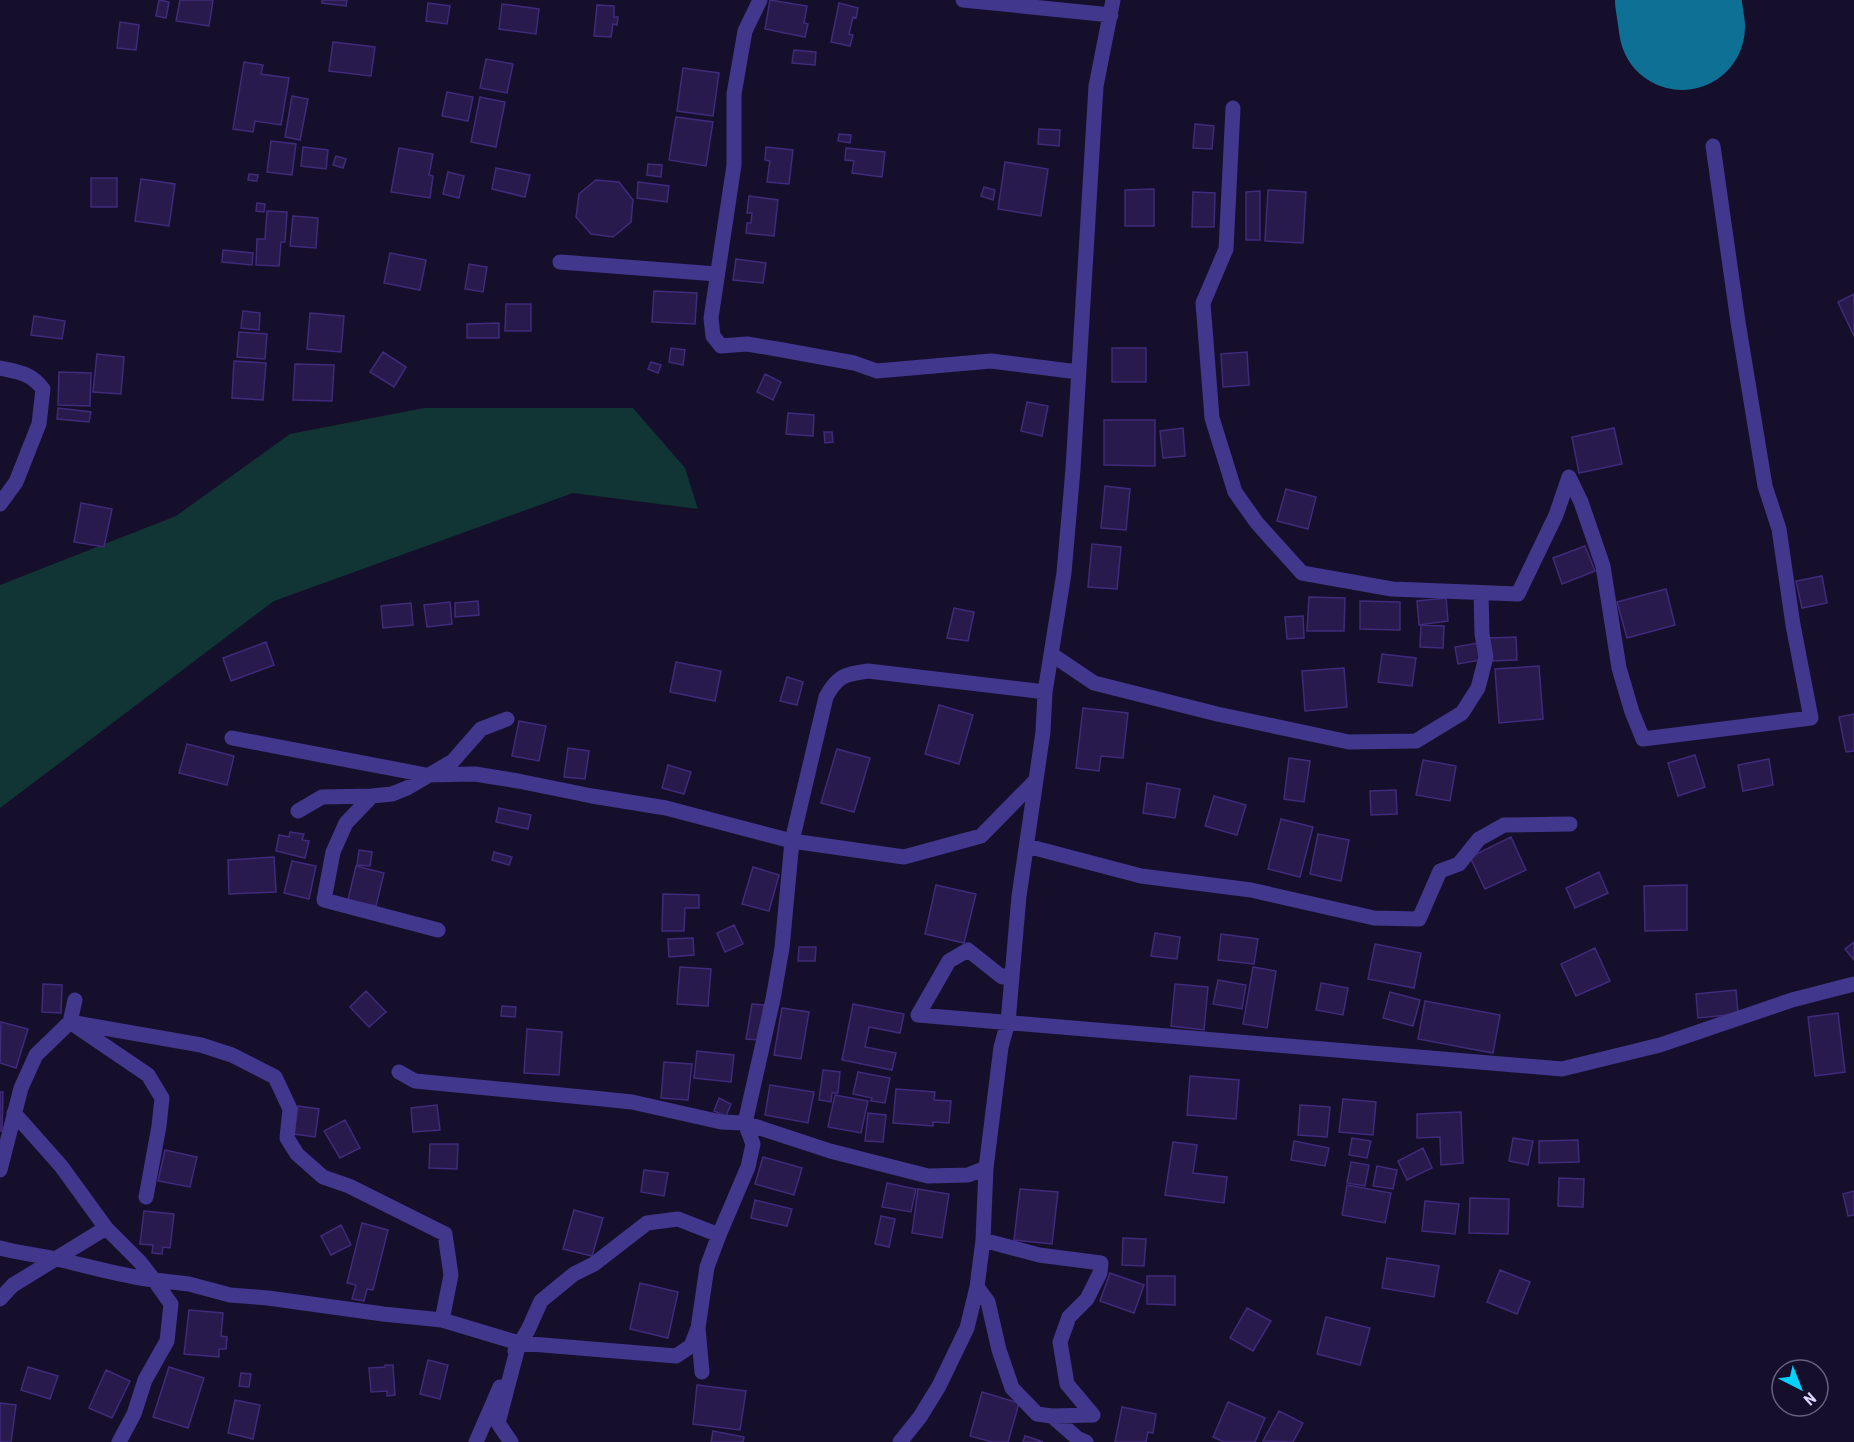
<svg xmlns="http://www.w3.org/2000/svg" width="1854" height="1442" font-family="'Roboto Condensed',sans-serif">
	<rect width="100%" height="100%" fill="#160f2b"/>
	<path fill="#113435" d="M424 408H633L685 468 698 509 573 493 274 601 0 808V585L176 516 290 434Z"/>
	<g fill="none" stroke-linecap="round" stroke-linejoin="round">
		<path stroke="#0e7095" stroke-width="126" d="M1678 0 1682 27"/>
	</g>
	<path fill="#281a4d" stroke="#402a7b" stroke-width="1.5" d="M159 0 169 2 166 18 156 16Z
		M180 0H213L209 26 176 21Z
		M322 0H347L346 6 322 3Z
		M770 0 807 6 804 23 808 24 805 37 765 29Z
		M428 3 450 6 447 24 426 21Z
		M839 3 858 8 856 18 853 17 849 34 853 35 850 46 831 42Z
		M502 4 539 9 536 34 499 29Z
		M597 5 614 6V17H618L617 25 613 24 611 37 594 36Z
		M120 22 139 25 136 50 117 48Z
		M333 42 375 47 371 76 329 71Z
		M794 50 816 52 815 65 792 63Z
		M486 59 513 64 507 93 480 88Z
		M244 62 263 65 261 74 289 78 281 125 255 121 253 132 233 129Z
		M683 68 719 73 713 116 677 111Z
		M447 92 473 97 468 121 442 116Z
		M292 96 308 99 300 140 285 137Z
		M480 97 505 102 496 147 471 142Z
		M676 117 713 122 706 166 669 160Z
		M1195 124 1214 126 1212 149 1193 148Z
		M1039 129 1060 130 1059 146 1038 144Z
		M839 134 851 135 850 143 838 141Z
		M271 141 296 144 292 175 267 172Z
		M303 147 328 150 326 169 301 166Z
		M766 147 793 150 789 184 767 182 770 161 765 160Z
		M399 148 433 154 429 175 433 176 430 198 391 192Z
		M846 148 885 152 882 177 852 173 854 161 845 160Z
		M336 156 346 159 343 168 333 165Z
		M1005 162 1048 169 1041 216 998 209Z
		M648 164 662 165 661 177 647 175Z
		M496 168 530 175 525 197 492 189Z
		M448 172 464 176 459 198 443 194Z
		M249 174 258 175 257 181 248 180Z
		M91 178H117V207H91Z
		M141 179 175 184 169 226 135 221Z
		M596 180 619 182 633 200 631 222 613 237 591 234 576 217 579 194Z
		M638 182 669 186 667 202 637 198Z
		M984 187 995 190 993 200 981 196Z
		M1154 189V226H1125V190Z
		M1268 190 1306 192 1303 243 1265 241Z
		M1260 191V240H1246V192Z
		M1193 192 1215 193 1214 227H1192Z
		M749 196 778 200 774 236 746 233 747 223H751L752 213H747Z
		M257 203 265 204 264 212 256 211Z
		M267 211 287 212 285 242H281L279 266 256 265 257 239H265Z
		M293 216 318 218 316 248 290 246Z
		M223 250 253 253 252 265 222 262Z
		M390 253 426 260 420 290 384 283Z
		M736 259 766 263 763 283 733 280Z
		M469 264 487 267 483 292 465 289Z
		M654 291 697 293 695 324 652 322Z
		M1854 294V336L1838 302Z
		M506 304H531V331H505Z
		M243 311 260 313 259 330 241 328Z
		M310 313 344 316 341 352 307 349Z
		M34 316 65 321 62 339 31 335Z
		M499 323V338H467V324Z
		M239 332 267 334 265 359 237 357Z
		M671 348 685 350 683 365 669 362Z
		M1112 348H1146V382H1112Z
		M383 352 406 367 394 387 370 372Z
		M1247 352 1249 385 1223 387 1221 354Z
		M97 354 124 357 121 394 93 392Z
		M234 361 266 363 263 400 232 398Z
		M651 362 661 365 658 373 648 369Z
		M295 364 334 365 332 401 293 400Z
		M59 372 91 373 90 406 58 405Z
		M765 374 781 382 773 400 757 392Z
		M1027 402 1048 406 1042 436 1021 431Z
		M58 408 91 412 89 422 57 419Z
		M788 413 814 415 813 436 786 434Z
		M1104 420H1155V466L1104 465Z
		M1183 428 1185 456 1163 458 1160 431Z
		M1614 428 1622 464 1579 473 1572 437Z
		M824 432H832L833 442 825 443Z
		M1105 486 1130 489 1126 530 1101 528Z
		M1286 489 1316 497 1308 529 1277 521Z
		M81 503 112 509 104 547 74 542Z
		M1092 544 1121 547 1117 589 1088 587Z
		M1585 546 1595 571 1562 584 1553 558Z
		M1822 576 1827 603 1802 608 1796 581Z
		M1666 589 1675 625 1627 638 1617 602Z
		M1309 597 1345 598 1344 631H1307Z
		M1446 598 1448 621 1419 625 1417 601Z
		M478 601 479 615 455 617V603Z
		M1360 601 1400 602V630L1360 629Z
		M450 602 452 624 427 627 424 605Z
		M411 603 413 625 383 628 381 606Z
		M954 608 974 612 968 641 947 638Z
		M1303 616 1304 638 1287 639 1285 617Z
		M1421 625 1444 626 1443 648 1420 647Z
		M1516 637 1517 660 1490 661 1489 638Z
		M266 642 274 665 231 681 223 658Z
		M1478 643 1481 660 1458 664 1455 647Z
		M1382 654 1416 658 1412 686 1378 682Z
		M676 662 721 671 715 701 670 692Z
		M1539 666 1543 719 1499 723 1495 669Z
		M1344 668 1347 707 1305 711 1302 671Z
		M787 677 803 682 797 705 780 701Z
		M939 705 973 715 959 764 925 754Z
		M1083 708 1128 713 1123 758 1101 756 1099 771 1076 768Z
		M1854 714V751L1846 752 1839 717Z
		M519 721 546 726 539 761 512 756Z
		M187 744 234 756 227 785 179 773Z
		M568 748 589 751 585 779 564 777Z
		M837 749 870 758 854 812 821 803Z
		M1695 755 1705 787 1678 796 1668 763Z
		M1289 758 1310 761 1304 802 1284 799Z
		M1769 759 1773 785 1743 791 1738 765Z
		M1423 760 1456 766 1450 801 1416 795Z
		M668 765 691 772 684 794 662 788Z
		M1147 783 1180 789 1175 818 1143 813Z
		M1396 790 1397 814 1371 815 1370 791Z
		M1214 796 1246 805 1237 835 1205 826Z
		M499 808 531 815 528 829 496 822Z
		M1281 819 1313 827 1300 877 1268 869Z
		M290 832 304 834 302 840 309 841 305 858 276 851 279 835 289 837Z
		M1318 834 1349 840 1341 881 1310 874Z
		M1511 837 1526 870 1485 889 1470 857Z
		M359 850 372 852 370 866 357 865Z
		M494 852 512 857 509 865 492 860Z
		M274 857 276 892 229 894 228 860Z
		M292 861 316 866 309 899 284 893Z
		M356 866 384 873 376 906 348 900Z
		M753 867 779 875 769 911 742 904Z
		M1599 872 1608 893 1575 908 1566 888Z
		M936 885 976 894 964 943 925 934Z
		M1687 885V930L1645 931 1644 886Z
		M663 894 699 895V908H685L684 931H662Z
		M734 925 743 944 725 952 717 933Z
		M1155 933 1180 937 1177 959 1151 956Z
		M1221 934 1258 939 1254 964 1218 960Z
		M693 938 694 955 669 957 668 939Z
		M1854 942V960L1845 949Z
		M1375 944 1421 953 1414 988 1368 979Z
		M799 947H816L815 961H798Z
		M1595 948 1610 981 1576 996 1561 964Z
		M680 967 711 969 708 1006 677 1004Z
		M1253 967 1276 971 1267 1028 1243 1024Z
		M1218 980 1246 985 1242 1009 1213 1004Z
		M1321 983 1348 988 1343 1015 1316 1010Z
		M43 984 62 985 61 1013 42 1012Z
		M1175 984 1208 987 1204 1030 1171 1026Z
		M1736 990 1738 1014 1698 1018 1696 994Z
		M366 991 386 1012 369 1027 350 1007Z
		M1390 992 1420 1000 1413 1026 1383 1018Z
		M1425 1001 1500 1015 1493 1053 1418 1039Z
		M752 1004 764 1005 759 1040 746 1039Z
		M853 1004 904 1014 900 1033 869 1027 865 1047 896 1053 892 1070 842 1060Z
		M502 1006 516 1007 515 1017 501 1016Z
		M782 1008 809 1012 801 1059 774 1055Z
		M1838 1013 1845 1072 1815 1076 1808 1017Z
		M1 1022 28 1029 16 1068 0 1063Z
		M527 1029 562 1032 559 1075 524 1073Z
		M697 1051 734 1055 731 1082 694 1078Z
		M664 1062 692 1064 688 1100 661 1098Z
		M823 1070 840 1072 838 1093H832L831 1102 819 1100Z
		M858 1072 890 1078 885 1103 871 1101 872 1098 853 1094Z
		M1190 1076 1239 1080 1236 1119 1187 1115Z
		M770 1085 814 1092 808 1123 765 1115Z
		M896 1089 935 1092 934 1100 951 1101 949 1123 933 1122V1126L893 1123Z
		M0 1092H3L2 1131H0Z
		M835 1095 868 1101 861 1133 828 1127Z
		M719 1098 731 1104 726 1116 714 1111Z
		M1343 1099 1376 1102 1373 1135 1339 1132Z
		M437 1105 440 1130 413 1132 411 1108Z
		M1300 1105 1330 1107 1327 1137 1298 1135Z
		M298 1106 319 1109 315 1137 294 1134Z
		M1461 1112 1463 1163 1441 1165 1440 1137 1417 1138V1114Z
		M868 1113 886 1115 883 1142 865 1141Z
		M345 1120 360 1148 340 1158 324 1131Z
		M1352 1138 1371 1141 1367 1158 1349 1155Z
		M1513 1138 1533 1141 1528 1165 1509 1161Z
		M1578 1140 1579 1162 1539 1163V1141Z
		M1294 1141 1329 1148 1325 1166 1291 1160Z
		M1173 1142 1197 1145 1193 1173 1227 1177 1224 1203 1165 1195Z
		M430 1144H458L457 1169 429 1168Z
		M1423 1148 1432 1168 1407 1180 1398 1161Z
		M165 1150 197 1157 190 1187 158 1181Z
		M763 1157 802 1168 794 1195 755 1184Z
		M1351 1162 1369 1165 1365 1186 1347 1183Z
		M1377 1166 1397 1170 1393 1189 1373 1186Z
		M644 1170 668 1173 664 1196 641 1192Z
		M1559 1178 1584 1179 1583 1207 1558 1206Z
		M887 1183 916 1189 911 1212 882 1207Z
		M1347 1185 1391 1193 1385 1223 1342 1215Z
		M918 1189 949 1194 942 1238 912 1233Z
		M1020 1189 1058 1192 1052 1244 1014 1240Z
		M1854 1191V1215L1848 1216 1843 1194Z
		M1470 1198 1509 1199 1508 1234 1469 1233Z
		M755 1200 792 1209 787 1226 751 1218Z
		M1425 1201 1459 1204 1455 1234 1422 1231Z
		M574 1210 603 1218 592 1256 563 1249Z
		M144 1211 174 1214 170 1248 163 1247 162 1254 152 1253 153 1245 140 1244Z
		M881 1216 895 1219 889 1247 875 1244Z
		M362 1223 388 1230 373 1290 367 1289 364 1301 352 1299 356 1285 347 1283Z
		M341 1225 351 1245 331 1255 321 1236Z
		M1123 1238 1146 1239 1144 1266 1122 1265Z
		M1387 1258 1439 1266 1434 1297 1382 1288Z
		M1500 1270 1530 1282 1517 1314 1487 1302Z
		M1110 1273 1144 1285 1134 1313 1100 1301Z
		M1147 1276H1175V1305L1147 1304Z
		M640 1283 678 1292 668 1338 630 1329Z
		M1247 1308 1271 1321 1253 1351 1230 1338Z
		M189 1310 223 1313 221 1336 227 1337 226 1349H219V1357L184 1354Z
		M1326 1317 1370 1328 1360 1365 1317 1354Z
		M428 1360 448 1365 440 1399 420 1394Z
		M385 1365H393L395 1395 387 1396V1391L371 1392 369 1368 385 1367Z
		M28 1367 58 1376 50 1399 21 1390Z
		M169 1367 204 1378 188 1428 153 1417Z
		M106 1370 130 1381 112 1418 89 1408Z
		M241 1373 251 1374 249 1387 239 1386Z
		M697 1385 746 1391 740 1430 693 1424Z
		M982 1392 1019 1403 1008 1442H992L970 1436Z
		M235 1400 260 1405 253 1439 228 1433Z
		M1228 1402 1265 1418 1255 1442H1224L1213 1437Z
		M0 1403 16 1405 11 1442H0Z
		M1122 1407 1156 1414 1153 1433 1148 1432 1146 1442H1115Z
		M1279 1411 1303 1423 1293 1442 1263 1441Z
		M713 1431 744 1437 743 1442H711Z
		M1025 1436 1032 1438 1043 1442H1023Z"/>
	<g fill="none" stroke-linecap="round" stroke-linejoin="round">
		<path stroke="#41378d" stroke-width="15" d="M760 0 745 31 734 94V165L711 318 713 336 721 346 747 344 777 349 854 363 877 371 991 361 1078 372
			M963 0 1111 15
			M1233 108 1226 249 1203 303 1212 418 1235 492 1257 523 1302 573 1392 589 1518 594 1556 515 1569 477
			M560 262 717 274
			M0 368C19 372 31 373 43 389L39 424 16 482 0 504
			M1569 477 1581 502 1603 566 1619 668 1632 712 1643 739 1811 718 1793 625 1779 529 1765 486 1738 322 1713 146
			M1051 654 1094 683 1217 714 1349 742 1416 741 1462 713 1478 688 1486 657 1482 634 1481 593
			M232 738 426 775 475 774 518 781 592 796 666 808 792 841 904 857 981 836 1036 780
			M372 796 346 823 333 852 324 900 438 930
			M298 811 322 797 372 796 392 794 407 788 453 761 481 729 507 719
			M1027 846 1141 876 1251 890 1374 918 1419 919 1440 871 1459 864 1479 839 1504 825 1570 824
			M1012 974 1002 977 968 950 949 961 918 1015 1562 1069 1660 1045 1792 1000 1854 984
			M75 1000 70 1022 148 1075 162 1098 159 1126 146 1197
			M399 1072 415 1081 603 1099 632 1102 721 1122 745 1123 830 1151 928 1176 968 1175 986 1168
			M14 1113 61 1166 106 1228 140 1262 154 1280 189 1284 230 1295 268 1298 383 1314 442 1320
			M0 1170 21 1088 36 1055 70 1022 201 1045 232 1055 275 1077 290 1109 287 1138 297 1154 323 1177 349 1186 445 1234 451 1275 442 1320 519 1343 498 1423 511 1442
			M983 1240 1039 1255 1101 1263 1100 1273 1087 1299 1069 1317 1060 1342 1067 1384 1093 1415
			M0 1248C19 1253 37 1255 56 1259 89 1266 121 1276 154 1280L171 1304 167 1341 145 1380 134 1414 119 1442
			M977 1287 988 1302 999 1350 1012 1388 1037 1414 1052 1416 1093 1415
			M0 1299 13 1285 106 1228
			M698 1328 702 1372
			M519 1343 676 1356 691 1346 698 1328 707 1267 719 1235 748 1167 753 1144 745 1123 773 999 782 948 792 841 826 697C837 676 845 674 868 671L1045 692
			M515 1351 528 1330 541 1301 574 1274 594 1264 647 1223 678 1219 719 1235
			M1052 1416 1077 1438 1086 1442
			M476 1442 500 1387
			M900 1442 920 1417 939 1386 967 1328 977 1287 983 1240 986 1168 1001 1047 1008 1022 1019 896 1043 732 1045 692 1064 573 1073 469 1096 86 1113 0"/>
	</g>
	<g transform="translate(1800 1388) rotate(138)"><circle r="28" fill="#160f2b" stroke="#676080" stroke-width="1.5"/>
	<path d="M0-4.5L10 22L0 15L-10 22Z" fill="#05d2ff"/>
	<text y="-9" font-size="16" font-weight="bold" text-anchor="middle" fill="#e0d9ff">N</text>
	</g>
</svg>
